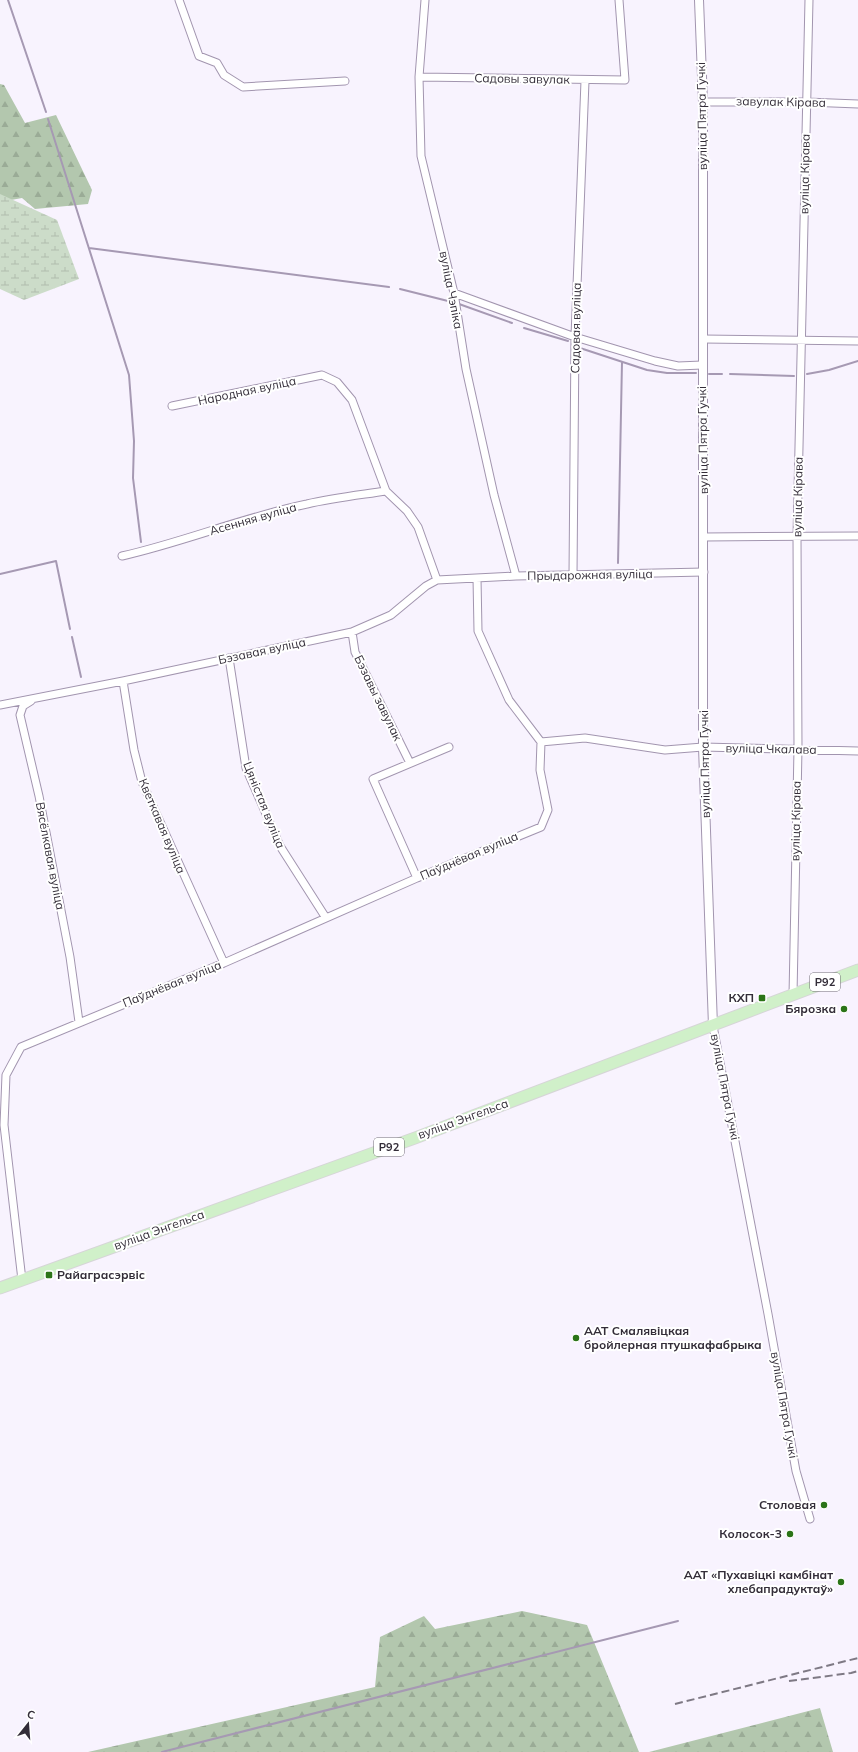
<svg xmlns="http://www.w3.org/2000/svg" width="858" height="1752" font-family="Mulish,sans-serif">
	<defs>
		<pattern id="forest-firs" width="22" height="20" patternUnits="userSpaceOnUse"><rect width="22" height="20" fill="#b3c7ae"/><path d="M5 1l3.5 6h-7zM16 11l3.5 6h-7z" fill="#9aab96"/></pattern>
		<pattern id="wetland-marsh" width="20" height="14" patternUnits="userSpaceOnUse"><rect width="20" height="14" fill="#ccdcc9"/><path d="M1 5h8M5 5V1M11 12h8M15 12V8" fill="none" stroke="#b0bdad"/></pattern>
	</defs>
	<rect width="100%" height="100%" fill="#f8f3fe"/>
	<path fill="url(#forest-firs)" d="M0 84 4 85 25 123 56 115 92 190 88 204 35 209 22 198 0 202Z
		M522 1611 587 1625 639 1752H88L375 1687 380 1637 424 1616 435 1629Z
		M820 1708 833 1752H649Z"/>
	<path fill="url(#wetland-marsh)" d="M0 194 57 220 79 279 24 300 0 289Z"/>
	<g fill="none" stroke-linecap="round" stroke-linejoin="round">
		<path stroke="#a699b3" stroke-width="2" d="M8 0 46 112
			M48 119 129 375 134 441 133 478 141 542
			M89 248 389 287
			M400 289 448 301
			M459 304 512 323
			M524 328 568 341
			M580 348 647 370 667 373H696
			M709 374H722
			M730 374 794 376
			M807 374 829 370 858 361
			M618 563 622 362
			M0 574 56 561 70 629
			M72 637 81 677
			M162 1752 678 1621"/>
		<g stroke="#a295af" stroke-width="9">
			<path id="minor" d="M179 0 199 56 217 63 224 75 243 87 345 81
				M425 0 419 77 421 156 454 293 466 369 494 495 516 576
				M419 77 625 80 619 0
				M703 102H807L858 104
				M454 293 575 337 655 361 678 366 702 365
				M703 339 858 341
				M172 406 322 375 337 382 352 400 386 491 407 511 418 527 437 580
				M704 537 858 536
				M122 556C184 542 244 517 307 504 333 498 360 495 386 491
				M573 576 575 337 585 81
				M352 632 355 652 410 763
				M229 658 246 768 280 846 326 918
				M123 681 134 750 142 782 224 963
				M31 701 23 706 20 715 39 796 70 957 79 1022
				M0 705 123 681 352 632 391 615 426 586 437 580 516 576 704 572
				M541 742 585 738 665 750 703 747 858 751
				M417 878 373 779 449 747
				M793 995 798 749 797 536 809 0
				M713 1026 768 1314 796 1471 810 1519
				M22 1280 4 1125 6 1075 21 1047 224 963 417 878 541 827 548 810 540 770 541 742 509 700 478 631 477 578"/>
		</g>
		<g stroke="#a295af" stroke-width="10">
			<path id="tertiary" d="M699 0 703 102V747L713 1026"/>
		</g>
		<g stroke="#d6d5d7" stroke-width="13">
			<path id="primary" d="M0 1288 415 1138 858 970"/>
		</g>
		<use href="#minor" stroke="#fff" stroke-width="7"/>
		<use href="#tertiary" stroke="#fff" stroke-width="8"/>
		<use href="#primary" stroke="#d0f0c9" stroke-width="11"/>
		<path stroke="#7e7984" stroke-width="2" stroke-dasharray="8 4" stroke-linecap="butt" d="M789 1681 851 1673 858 1671
			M675 1704 858 1658"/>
	</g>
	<g fill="#2b7417" stroke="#fff" stroke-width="1.5">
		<rect x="758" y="994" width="8" height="8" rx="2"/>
		<circle cx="844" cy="1009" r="4"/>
		<rect x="45" y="1271" width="8" height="8" rx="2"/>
		<circle cx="576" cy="1338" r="4"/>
		<circle cx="824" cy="1505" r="4"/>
		<circle cx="790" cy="1534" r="4"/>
		<circle cx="841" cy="1582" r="4"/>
	</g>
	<g text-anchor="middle" stroke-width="4" stroke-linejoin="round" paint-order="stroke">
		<g fill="#fff" stroke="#706c74" stroke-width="1">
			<rect x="810" y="973" width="30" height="18" rx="3"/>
			<rect x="374" y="1138" width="30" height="18" rx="3"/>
		</g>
		<g font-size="11" font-weight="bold" fill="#332d38">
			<text x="825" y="986">Р92</text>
			<text x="389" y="1151">Р92</text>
		</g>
		<g font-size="12" fill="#332d38" stroke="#fff">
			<text transform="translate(522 79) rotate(1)" y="4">Садовы завулак</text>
			<text transform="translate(781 102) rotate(1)" y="4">завулак Кірава</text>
			<text transform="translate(702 116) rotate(-91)" y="4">вуліца Пятра Гучкі</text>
			<text transform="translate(805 174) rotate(-89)" y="4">вуліца Кірава</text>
			<text transform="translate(451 290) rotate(79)" y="4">вуліца Чэпіка</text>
			<text transform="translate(576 328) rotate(-89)" y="4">Садовая вуліца</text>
			<text transform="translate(247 391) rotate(-12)" y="4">Народная вуліца</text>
			<text transform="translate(703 440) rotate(-91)" y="4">вуліца Пятра Гучкі</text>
			<text transform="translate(798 497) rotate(-89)" y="4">вуліца Кірава</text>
			<text transform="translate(253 519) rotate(-16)" y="4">Асенняя вуліца</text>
			<text transform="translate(590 575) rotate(-1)" y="4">Прыдарожная вуліца</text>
			<text transform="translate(262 651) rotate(-12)" y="4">Бэзавая вуліца</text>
			<text transform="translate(378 698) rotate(64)" y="4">Бэзавы завулак</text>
			<text transform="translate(771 749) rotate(1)" y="4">вуліца Чкалава</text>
			<text transform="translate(705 764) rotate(-91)" y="4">вуліца Пятра Гучкі</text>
			<text transform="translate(264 805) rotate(68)" y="4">Цяністая вуліца</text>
			<text transform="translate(796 821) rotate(-89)" y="4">вуліца Кірава</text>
			<text transform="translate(162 826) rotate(67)" y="4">Кветкавая вуліца</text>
			<text transform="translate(50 856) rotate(79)" y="4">Вясёлкавая вуліца</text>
			<text transform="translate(469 856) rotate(-23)" y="4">Паўднёвая вуліца</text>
			<text transform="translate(172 984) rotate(-22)" y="4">Паўднёвая вуліца</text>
			<text transform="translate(725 1087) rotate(79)" y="4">вуліца Пятра Гучкі</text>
			<text transform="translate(463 1119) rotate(-20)" y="4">вуліца Энгельса</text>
			<text transform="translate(159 1230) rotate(-20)" y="4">вуліца Энгельса</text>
			<text transform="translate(784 1405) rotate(80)" y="4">вуліца Пятра Гучкі</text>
		</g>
		<g font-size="12" font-weight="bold" fill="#332d38" stroke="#fff" text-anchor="end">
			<text x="754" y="1002">КХП</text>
			<text x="836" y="1013">Бярозка</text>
			<text x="57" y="1279" text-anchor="start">Райаграсэрвіс</text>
			<text x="584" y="1335" text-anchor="start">ААТ Смалявіцкая<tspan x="584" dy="14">бройлерная птушкафабрыка</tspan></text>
			<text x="816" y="1509">Столовая</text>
			<text x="782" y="1538">Колосок-3</text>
			<text x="833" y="1579">ААТ «Пухавіцкі камбінат<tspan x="833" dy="14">хлебапрадуктаў»</tspan></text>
		</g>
	</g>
	<g transform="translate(28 1724) rotate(17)" stroke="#ffffff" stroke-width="3" paint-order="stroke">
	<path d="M0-3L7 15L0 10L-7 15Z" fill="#332d38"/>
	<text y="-6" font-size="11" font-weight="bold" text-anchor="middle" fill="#332d38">С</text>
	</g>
</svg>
